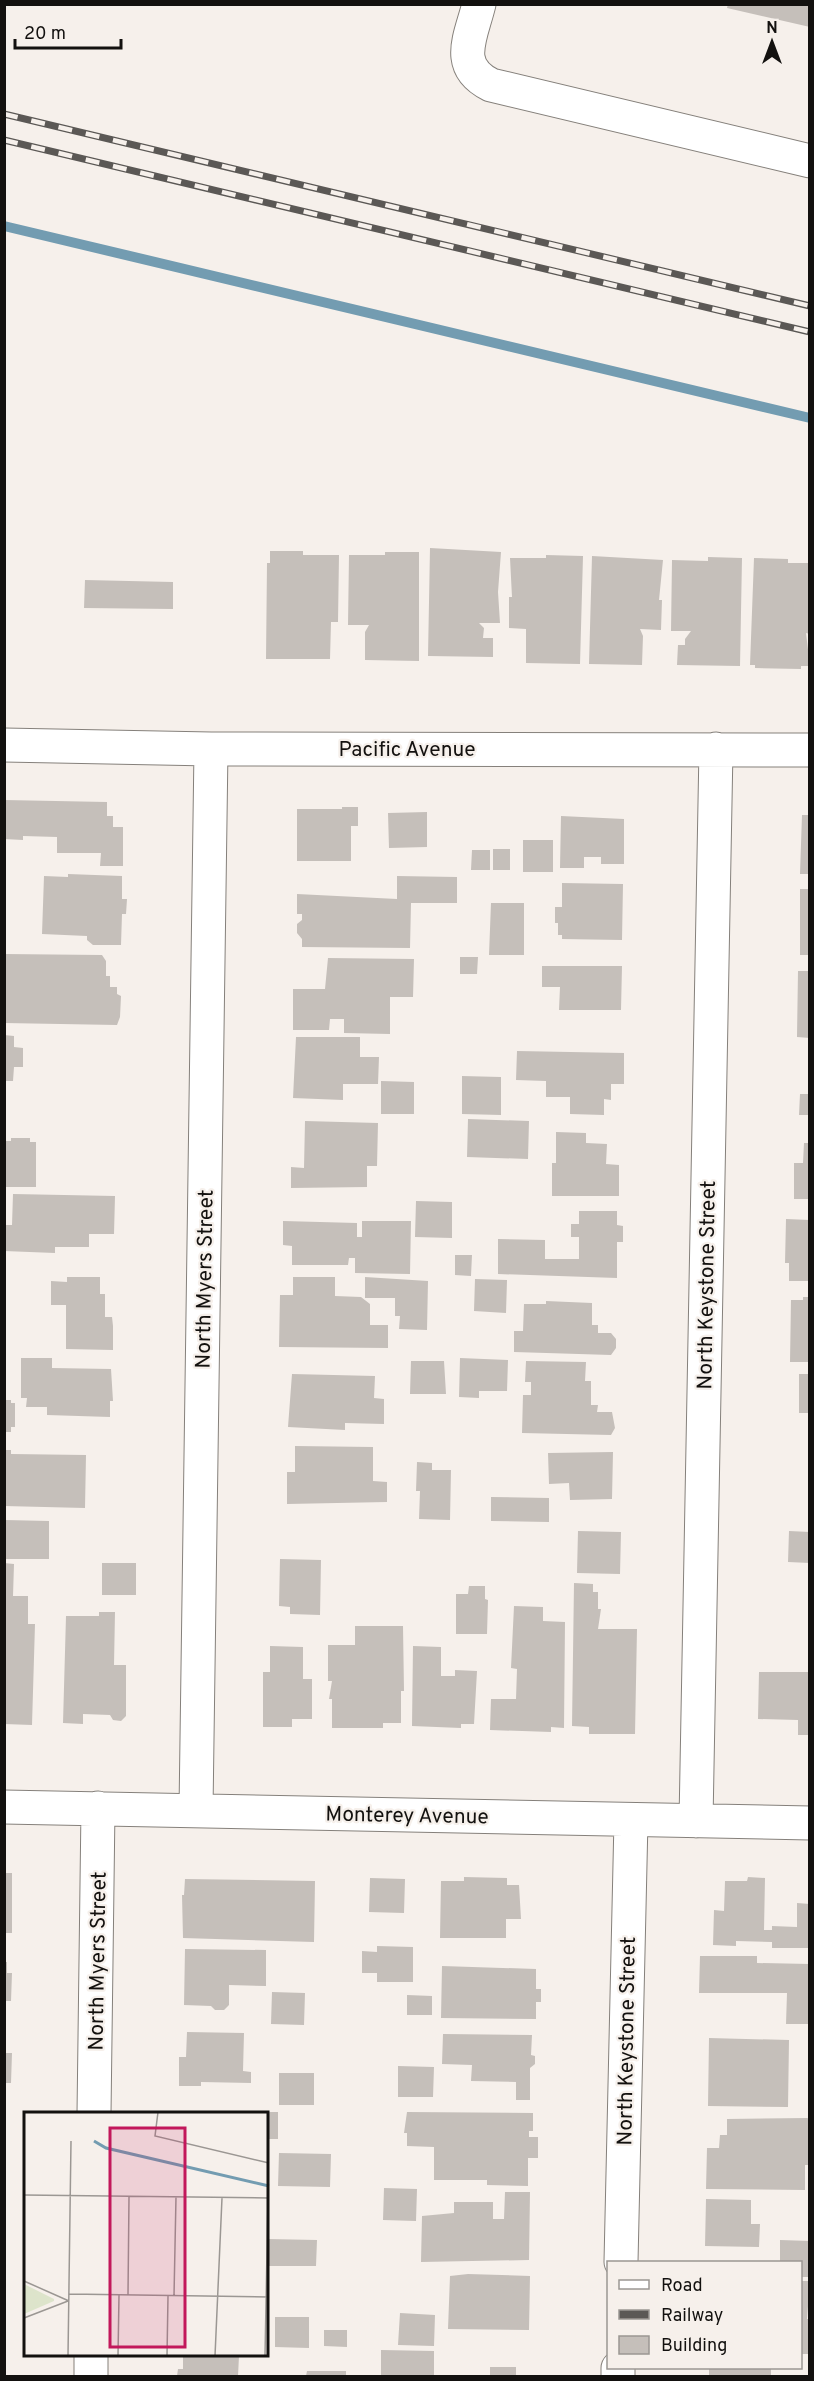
<svg xmlns="http://www.w3.org/2000/svg" width="814" height="2381" font-family="Overpass,sans-serif">
	<rect width="100%" height="100%" fill="#f6f0eb"/>
	<g fill="none" stroke-linecap="round" stroke-linejoin="round">
		<path stroke="#739cb1" stroke-width="10" d="M4 226 810 418"/>
	</g>
	<path fill="#c5bfba" d="M728 4H810V27L727 8Z
		M430 548 501 552 498 592 500 623H479L484 628 483 638H493V657L428 656Z
		M270 551H303V555H339L338 622H331L330 659H266L267 563H270Z
		M385 552H419V661L365 660V632L369 625H348L349 555H385Z
		M546 555 583 556 580 664 526 663V629L509 628V597H512L510 558H546Z
		M592 556 663 560 659 600H662L661 630 640 629 643 636 642 665 589 664Z
		M708 557 742 558 740 666 677 665 678 645H685V639L691 631H671L672 560 708 561Z
		M754 558 788 559V563H810V634L806 633 810 666H801V669L755 668V665H750Z
		M85 580 173 582V609L84 608Z
		M4 800 107 802V816H113V827H123V866H100L101 853H57V837L23 836V840L4 839Z
		M342 807H358V826H351V861H297V809H342Z
		M427 812V847L389 848 388 813Z
		M802 815H810V874H800Z
		M561 816 624 819V864H601V857H584V868H560Z
		M523 840H553V872H523Z
		M493 849H510V870H493Z
		M472 850H490V870H471Z
		M68 874 122 876V899H127L126 914H122L121 945H93L87 940V936L42 934 44 876 68 877Z
		M397 876 457 877V903H411L410 948 302 947V939L297 933V924L302 920V914H297V894L397 899Z
		M562 883 623 884 622 940 562 939V935H558V923H555V907H562Z
		M800 889H810V955H800Z
		M491 903H524V955H489Z
		M4 954 102 955 106 961V976H110V987H117V994L121 996 120 1017 117 1025 4 1023Z
		M460 957H478L477 974H460Z
		M328 958 414 959 413 997H390V1034L344 1033V1019H330L329 1030H293V989H325Z
		M542 966H622L621 1010H559L560 987H542Z
		M798 971H810V1038L797 1037Z
		M4 1035 14 1036V1047L23 1048V1067H14L13 1081H4Z
		M296 1037H360V1057H379L378 1084H343V1100L293 1098Z
		M517 1051 624 1053V1084H611V1100L604 1099V1115L570 1114V1097H546V1081L516 1080Z
		M462 1076 501 1077V1115L462 1114Z
		M381 1081 414 1082V1114H381Z
		M800 1094H810V1115H799Z
		M468 1119 529 1121 528 1159 467 1157Z
		M305 1121 378 1123 377 1166H367V1187L291 1188V1167L304 1168Z
		M556 1132 586 1133V1143L607 1144 606 1164 619 1165V1196H552V1163H556Z
		M11 1138H30V1142H36V1187H4V1141H11Z
		M804 1143H810V1199H794V1163H803Z
		M13 1194 115 1196 114 1234H89V1247H55V1253L4 1251V1225H12Z
		M416 1201 452 1202V1238L415 1237Z
		M579 1211H617V1225L623 1226V1242H617V1278L498 1274V1239L545 1240V1259H579V1237H571V1224H579Z
		M786 1219 810 1220V1281H789V1263H785Z
		M283 1221 357 1223V1237H362V1221H411L410 1274 355 1273V1258H349L348 1265H292V1246L283 1245Z
		M455 1255H472L471 1276 455 1275Z
		M67 1277H100V1294H105V1317H112L113 1326V1350L66 1349V1305H51V1281L67 1282Z
		M293 1277H335V1296L361 1297 370 1304V1325H388V1348L279 1347 280 1295H293Z
		M365 1277 428 1281 427 1330 399 1329 400 1316H395V1298H365Z
		M475 1279 507 1280 506 1313 474 1311Z
		M803 1297H810V1362H790L791 1300H803Z
		M546 1301 592 1303V1325H598V1333H611L616 1339V1348L611 1355 514 1352V1331H523L524 1304H546Z
		M21 1358H52V1368L111 1369 113 1401H110V1417L47 1415V1407H26L27 1398H21Z
		M460 1358 508 1360 507 1391H479V1398L459 1397Z
		M411 1361H444L446 1394H410Z
		M526 1361 586 1362 585 1381H591V1405H598L597 1412H612L615 1428 611 1435 522 1433 523 1395H531V1382H525Z
		M292 1374 375 1376 374 1398 384 1399V1424L345 1423V1430L288 1427Z
		M799 1374H810V1413H799Z
		M4 1400H11V1403H15V1427H11V1432H4Z
		M295 1446 373 1447V1481L387 1482V1502L287 1504V1472H295Z
		M4 1450H11V1454L86 1455 85 1508 4 1506Z
		M613 1452 612 1499 570 1500 569 1483 549 1484 548 1453Z
		M417 1462 432 1463V1470H451L450 1520 419 1519 420 1491H416Z
		M491 1497 549 1498V1522L491 1521Z
		M5 1520 49 1521V1559H5Z
		M578 1531 621 1532 620 1574 577 1573Z
		M789 1531 810 1532V1563L788 1562Z
		M280 1559 321 1560 320 1615 290 1614V1607L279 1606Z
		M4 1563 14 1564 13 1596H28V1624H35L32 1725 4 1724Z
		M102 1563H136V1595H102Z
		M574 1583 593 1584V1592H598V1609H601L598 1629H637L635 1734H589V1727L572 1726Z
		M469 1586H485V1599L488 1600 487 1634H456V1594H468Z
		M514 1606 543 1607V1621L565 1622 564 1728 551 1727V1732L490 1730 491 1699H516L517 1669 511 1668Z
		M99 1612H115L114 1665H126V1716L121 1721 113 1720 110 1715 83 1714V1724L63 1723 66 1616H99Z
		M355 1626H403L404 1691H401V1723H383V1728H332V1699H329L332 1681H328V1645H355Z
		M270 1646 303 1647V1679H312V1719H292V1727H263V1672H270Z
		M413 1646 441 1647V1676H455V1670L477 1671 474 1724H461V1728L412 1726Z
		M759 1672H810V1735H798V1720L758 1719Z
		M4 1873H12V1933H4Z
		M464 1877 507 1878V1885H519L521 1919H506V1938H440L441 1881H464Z
		M748 1877 765 1878 764 1930H772V1926L797 1927V1903L810 1904V1948H772V1942L736 1941V1946L713 1945 714 1910 724 1911 725 1881H747Z
		M370 1878 405 1879 404 1913 369 1912Z
		M185 1879 315 1881 314 1942 183 1938 182 1895H184Z
		M377 1946 413 1947V1982H377V1973H362V1951L377 1952Z
		M185 1949 266 1950V1986L229 1985V2005L224 2010H215L211 2006 184 2005Z
		M700 1956H757V1963L810 1964V2024H786L787 1993H699Z
		M5 1962H7V1973H12L11 2001H5Z
		M442 1966 536 1969V1989H541V2002H536V2019L441 2018Z
		M272 1992 305 1993 304 2025 271 2024Z
		M407 1995 432 1996V2015H407Z
		M187 2032 244 2033 243 2071 251 2072V2083L201 2082V2086H179V2057H186Z
		M443 2034 532 2035 531 2055 535 2056V2064L530 2068V2100H516V2082L471 2081 472 2065 442 2064Z
		M709 2038 789 2040 788 2107 708 2106Z
		M4 2053H12L11 2083H4Z
		M398 2066 434 2067 433 2097H398Z
		M279 2073H314V2105H279Z
		M242 2112H278V2139H267V2114H242Z
		M407 2112 533 2113V2131H529V2137H538V2158H528V2186L487 2185V2180H434V2147L407 2146V2133H404Z
		M807 2118 810 2119V2165H805V2190L706 2189 707 2148H719L720 2135H727V2119Z
		M279 2153 331 2154 330 2187 278 2186Z
		M384 2188 417 2189 416 2221 383 2220Z
		M505 2192H530L529 2260 421 2262 422 2216 454 2213V2202H493V2219H504Z
		M706 2199 751 2200V2224H760L759 2247 705 2246Z
		M268 2239 317 2240 316 2266H268Z
		M780 2240 810 2241V2277H800V2262H780Z
		M468 2274 530 2276 529 2330 448 2329 450 2276Z
		M800 2281H810L807 2319H810V2354H800Z
		M400 2313 435 2315 434 2346 398 2345Z
		M275 2317H309V2348L275 2347Z
		M324 2330H347V2347L324 2346Z
		M381 2350 434 2351V2376H381Z
		M183 2356H239L238 2376H177L178 2369H183Z
		M490 2367H516V2376H490Z
		M709 2368H771V2376H709Z
		M307 2371H346V2376H306Z"/>
	<g fill="none" stroke-linecap="round" stroke-linejoin="round">
		<g stroke="#85807b" stroke-width="35">
			<path id="minor" d="M479 4C471 37 453 66 491 85L810 161
				M4 745 211 749 810 750
				M4 1807 810 1823
				M196 1810 211 749
				M696 1821 716 749
				M94 2114 98 1808
				M621 2262 631 1820
				M91 2376V2356
				M618 2376V2368"/>
		</g>
		<use href="#minor" stroke="#fff" stroke-width="33"/>
		<g stroke="#5b5855" stroke-width="7">
			<path id="rail" d="M4 114 810 306
				M4 140 810 332"/>
		</g>
		<use href="#rail" stroke="#f6f0eb" stroke-width="4.5" stroke-dasharray="14" stroke-linecap="butt"/>
	</g>
	<g text-anchor="middle" stroke-width="4.5" stroke-linejoin="round" paint-order="stroke">
		<g font-size="21" fill="#13110f" stroke="#f6f0eb">
			<text x="407" y="756">Pacific Avenue</text>
			<text transform="translate(204 1279) rotate(-89)" y="7">North Myers Street</text>
			<text transform="translate(706 1285) rotate(-89)" y="7">North Keystone Street</text>
			<text transform="translate(407 1815) rotate(1)" y="7">Monterey Avenue</text>
			<text transform="translate(97 1961) rotate(-89)" y="7">North Myers Street</text>
			<text transform="translate(626 2041) rotate(-89)" y="7">North Keystone Street</text>
		</g>
	</g>
	<g transform="translate(24 2112)">
		<rect width="244" height="244" fill="#f6f0eb"/>
		<path d="M0 172 30 187V189L0 202Z" fill="#dde4cb"/>
		<path fill="none" stroke="#739cb1" stroke-width="3" d="M70 29 82 36 245 74"/>
		<path fill="none" stroke="#9b9793" stroke-width="1.5" d="M134 0 131 24 245 51M0 83 245 86M0 169 45 189M45 182 245 185M104 183 105 85M150 184 152 85M0 206 44 189M44 244 47 29M94 244 95 183M143 244 144 184M191 244 198 86M241 244 244 86"/>
		<path fill="#c2185b" fill-opacity="0.15" stroke="#c2185b" stroke-width="3" d="M86 16H161V235H86Z"/>
		<rect width="244" height="244" fill="none" stroke="#13110f" stroke-width="3"/>
	</g>
	<rect width="814" height="2381" fill="none" stroke="#13110f" stroke-width="12"/>
	<rect x="607" y="2261" width="195" height="108" fill="#f6f0eb" stroke="#9b9793" stroke-width="1.5"/>
	<rect x="619" y="2280" width="30" height="9" fill="#ffffff" stroke="#9b9793" stroke-width="1.5"/>
	<text x="661" y="2291" font-size="18" fill="#13110f">Road</text>
	<rect x="619" y="2310" width="30" height="9" fill="#5b5855" stroke="#9b9793" stroke-width="1.5"/>
	<text x="661" y="2321" font-size="18" fill="#13110f">Railway</text>
	<rect x="619" y="2336" width="30" height="18" fill="#c5bfba" stroke="#9b9793" stroke-width="1.5"/>
	<text x="661" y="2351" font-size="18" fill="#13110f">Building</text>
	<g transform="translate(772 42)" stroke="#f6f0eb" stroke-width="4.5" paint-order="stroke">
	<path d="M0-4.5L10 22L0 15L-10 22Z" fill="#13110f"/>
	<text y="-9" font-size="16" font-weight="bold" text-anchor="middle" fill="#13110f">N</text>
	</g>
	<path d="M15 39v9h106v-9" fill="none" stroke="#13110f" stroke-width="3"/>
	<text x="24" y="39" font-size="18" fill="#13110f" stroke="#f6f0eb" stroke-width="4.5" paint-order="stroke">20 m</text>
</svg>
